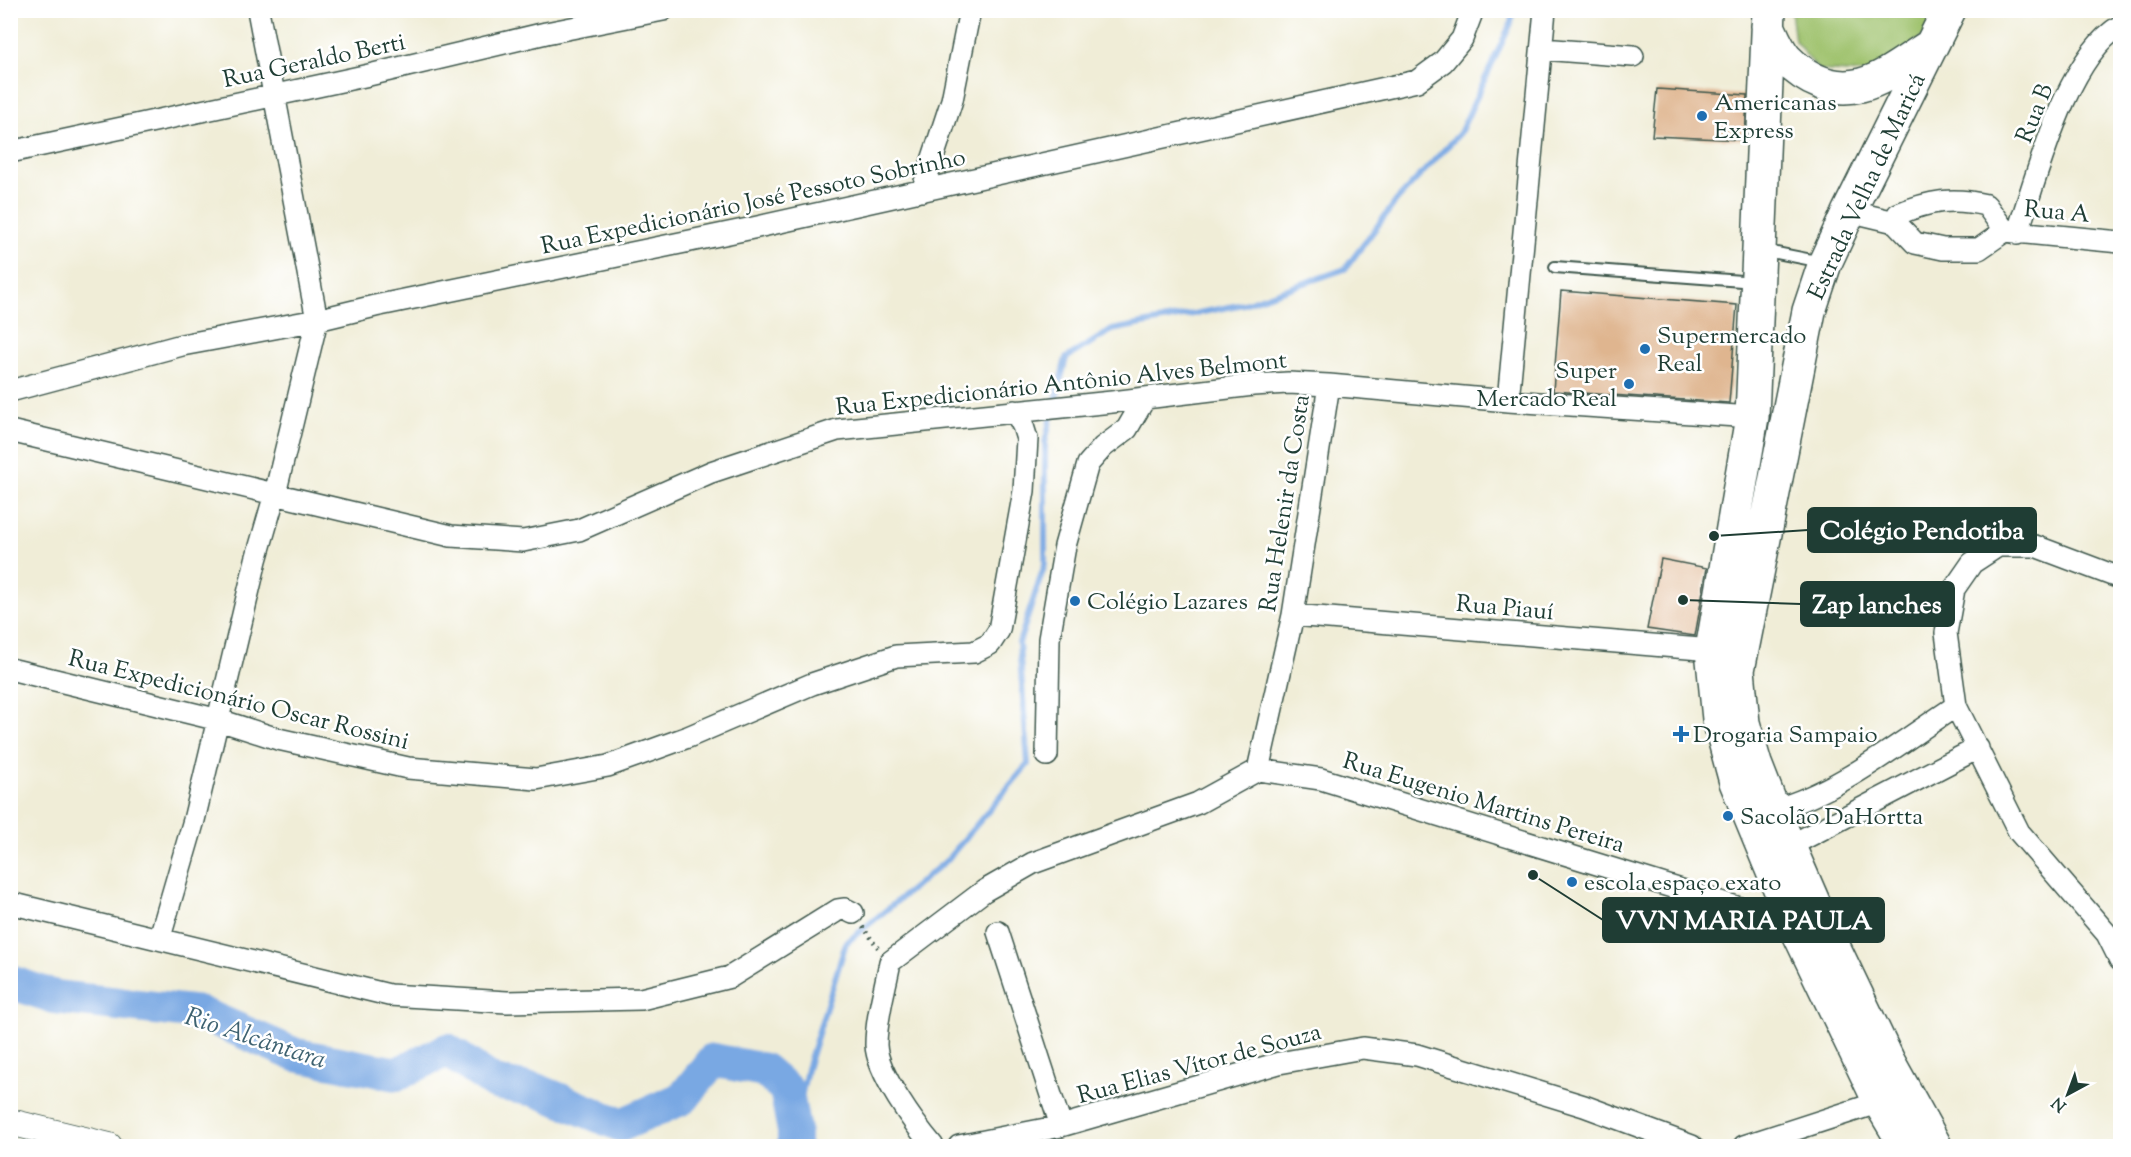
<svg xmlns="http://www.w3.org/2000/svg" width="2131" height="1157" font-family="'Sorts Mill Goudy',serif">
	<rect width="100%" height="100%" fill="#fff"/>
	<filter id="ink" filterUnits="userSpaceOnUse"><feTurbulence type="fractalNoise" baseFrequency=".0167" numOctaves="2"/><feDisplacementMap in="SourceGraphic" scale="12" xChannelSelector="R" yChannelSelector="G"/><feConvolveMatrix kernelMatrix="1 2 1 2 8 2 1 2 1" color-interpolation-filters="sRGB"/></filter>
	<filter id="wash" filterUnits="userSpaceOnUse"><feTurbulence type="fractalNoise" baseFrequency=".008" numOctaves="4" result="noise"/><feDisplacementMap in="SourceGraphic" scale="24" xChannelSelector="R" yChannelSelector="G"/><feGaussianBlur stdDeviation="1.35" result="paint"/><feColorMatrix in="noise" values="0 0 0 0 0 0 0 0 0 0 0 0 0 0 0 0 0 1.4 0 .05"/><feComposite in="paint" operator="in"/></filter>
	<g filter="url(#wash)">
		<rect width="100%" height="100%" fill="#f0edd7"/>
		<path fill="#9dc16b" stroke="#5e7f50" stroke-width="1.5" d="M1791 11H1941L1930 31 1875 74 1818 70 1795 41Z"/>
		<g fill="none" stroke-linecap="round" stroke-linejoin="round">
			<path stroke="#79a8e3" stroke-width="6" d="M1055 403 1066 358 1112 330 1244 304 1345 269 1397 200 1460 133 1511 23 1513 10
				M794 1131 807 1069 846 943 946 861 1028 764 1019 643 1045 564V443L1052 412"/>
			<path stroke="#79a8e3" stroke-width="34" d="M10 982 55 997 200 1013 296 1055 397 1074 447 1050 495 1083 536 1090 621 1125 683 1098 713 1060 764 1070 786 1089 794 1131V1146"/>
		</g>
		<g id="blocks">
			<path fill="#dfb58f" d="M1657 89 1747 95 1745 140 1652 136Z
				M1561 291 1737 305 1729 403 1553 391Z
				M1661 559 1707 568 1695 636 1647 629Z"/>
		</g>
	</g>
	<g filter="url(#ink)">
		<use href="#blocks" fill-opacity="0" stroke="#3e574c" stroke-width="1.5"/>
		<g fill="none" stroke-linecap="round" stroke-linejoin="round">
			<g stroke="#3e574c" stroke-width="14">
				<path id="service" d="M1761 250 1822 262
					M1555 267 1755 282"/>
			</g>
			<g stroke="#3e574c" stroke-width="24">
				<path id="minor" d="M1542 49 1633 56
					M10 152 369 75 546 33 663 10
					M922 191 952 100 970 10
					M1849 211 1895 222
					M1895 222 1915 243 1943 249H1979L2005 231 2120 242
					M1895 222 1898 214C1929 201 1953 197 1986 205L2005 231
					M2017 234C2037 176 2066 58 2120 26
					M10 391 182 345 317 320 375 306 753 228 1417 81 1443 62 1462 39 1473 10
					M1508 401 1545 10
					M10 431 451 536 523 541 579 530 711 472 837 430 1112 402 1253 385 1288 383 1329 385 1508 401 1752 417
					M2120 578 2035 546H1998L1972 563 1954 589 1946 633 1956 706 2019 832 2107 934 2120 960
					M1293 615 1712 650
					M10 669 219 720 278 739 408 768 536 779 608 766 688 737 812 684 896 656 974 652 990 644 999 630 1024 491 1027 439 1023 426 1015 411
					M1047 755 1049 639 1065 546 1088 464 1103 447 1127 429 1145 398
					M1258 770 1321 779 1795 925
					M1258 770 1293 615 1329 385
					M1773 810C1838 793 1899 743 1956 706
					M1788 845 1803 839 1978 748
					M10 903 389 995 507 1002 641 999 730 977 838 910 845 909 853 913
					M998 932 1061 1126
					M160 937 194 820 256 560 275 494 317 320 258 10
					M933 1146C915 1125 877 1073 876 1045 876 1018 885 989 890 962L984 891 1033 863 1198 803 1258 770
					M959 1146 1061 1126 1279 1063 1363 1048 1417 1055 1584 1106 1692 1146
					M1744 1146 1880 1102"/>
			</g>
			<g stroke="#3e574c" stroke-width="28">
				<path id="tertiary" d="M10 1122 109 1146"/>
			</g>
			<g stroke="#3e574c" stroke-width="36">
				<path id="primary" d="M1769 10 1752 417 1712 650 1719 719 1736 782 1795 925 1880 1102 1906 1146
					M1768 26C1773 37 1778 50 1786 59 1806 79 1832 92 1861 85 1885 79 1908 60 1929 47
					M1935 1146 1889 1063 1823 925 1773 810 1755 764 1743 723 1738 670 1809 311 1825 263 1849 211 1949 10"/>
			</g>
			<path stroke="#3e574c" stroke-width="4" stroke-dasharray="1.5 4.5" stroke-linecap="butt" d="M863 927 878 948"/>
			<use href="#service" stroke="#fff" stroke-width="10"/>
			<use href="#minor" stroke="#fff" stroke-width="21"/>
			<use href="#tertiary" stroke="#fff" stroke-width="26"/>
			<use href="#primary" stroke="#fff" stroke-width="33"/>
		</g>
	</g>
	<g fill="#1f6fb2" stroke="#fff" stroke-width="2">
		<circle cx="1702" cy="116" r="6"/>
		<circle cx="1645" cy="349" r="6"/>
		<circle cx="1629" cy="384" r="6"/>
		<circle cx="1075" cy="601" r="6"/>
		<path d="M1678 725h6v6h6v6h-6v6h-6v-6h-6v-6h6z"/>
		<circle cx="1728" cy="816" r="6"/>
		<circle cx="1572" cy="882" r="6"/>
	</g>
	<g text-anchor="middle" stroke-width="5" stroke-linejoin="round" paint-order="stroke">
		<g font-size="24" fill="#1f3d34" stroke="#fff">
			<text transform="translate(314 60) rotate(-12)" y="8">Rua Geraldo Berti</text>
			<text transform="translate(2034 113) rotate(-68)" y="8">Rua B</text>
			<text transform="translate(1866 186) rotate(-65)" y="8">Estrada Velha de Maricá</text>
			<text transform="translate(753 201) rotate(-12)" y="8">Rua Expedicionário José Pessoto Sobrinho</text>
			<text transform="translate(2057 211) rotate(5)" y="8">Rua A</text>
			<text transform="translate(1061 383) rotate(-6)" y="8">Rua Expedicionário Antônio Alves Belmont</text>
			<text transform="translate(1284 503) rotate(-81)" y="8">Rua Helenir da Costa</text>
			<text transform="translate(1505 607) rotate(5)" y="8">Rua Piauí</text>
			<text transform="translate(239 699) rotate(14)" y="8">Rua Expedicionário Oscar Rossini</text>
			<text transform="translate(1484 802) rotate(17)" y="8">Rua Eugenio Martins Pereira</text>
			<text transform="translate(1199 1063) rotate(-15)" y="8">Rua Elias Vítor de Souza</text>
		</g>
		<g font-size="24" fill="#1f3d34" stroke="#fff" text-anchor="start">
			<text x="1714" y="110">Americanas<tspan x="1714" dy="28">Express</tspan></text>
			<text x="1657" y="343">Supermercado<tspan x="1657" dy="28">Real</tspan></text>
			<text x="1617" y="378" text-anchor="end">Super<tspan x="1617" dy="28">Mercado Real</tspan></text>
			<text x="1087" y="609">Colégio Lazares</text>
			<text x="1693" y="742">Drogaria Sampaio</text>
			<text x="1740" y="824">Sacolão DaHortta</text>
			<text x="1584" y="890">escola espaço exato</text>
		</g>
		<g font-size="26" font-style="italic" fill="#3e6271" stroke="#fff">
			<text transform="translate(256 1037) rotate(18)" y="9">Rio Alcântara</text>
		</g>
	</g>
	<path fill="none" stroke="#1f3d34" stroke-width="2" d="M1714 536L1808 530M1683 600L1801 604M1533 875L1603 920"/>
	<g fill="#1f3d34" stroke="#fff" stroke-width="2">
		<circle cx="1714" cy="536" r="6"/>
		<circle cx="1683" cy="600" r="6"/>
		<circle cx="1533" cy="875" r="6"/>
	</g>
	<g fill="#1f3d34" stroke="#1f3d34" stroke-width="2">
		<rect x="1808" y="508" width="228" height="44" rx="6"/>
		<rect x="1801" y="582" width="153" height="44" rx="6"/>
		<rect x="1603" y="898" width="281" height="44" rx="6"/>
	</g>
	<g font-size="26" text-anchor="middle" font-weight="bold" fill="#fff">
		<text x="1922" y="539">Colégio Pendotiba</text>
		<text x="1877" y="613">Zap lanches</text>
		<text x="1744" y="929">VVN MARIA PAULA</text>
	</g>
	<rect width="2131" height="1157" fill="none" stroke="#fff" stroke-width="36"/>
	<g transform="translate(2068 1094) rotate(221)" stroke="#ffffff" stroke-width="4.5" paint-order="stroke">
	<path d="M0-4.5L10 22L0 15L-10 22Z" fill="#1f3d34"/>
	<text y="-9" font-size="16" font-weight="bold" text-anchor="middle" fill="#1f3d34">N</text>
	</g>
</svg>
